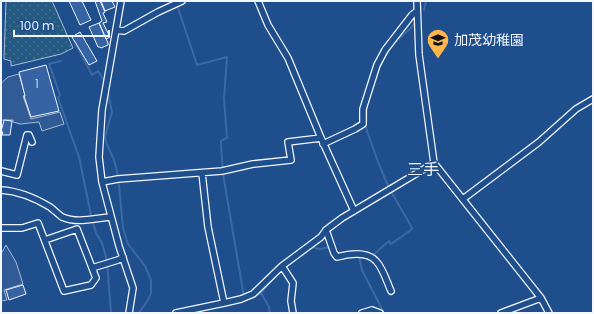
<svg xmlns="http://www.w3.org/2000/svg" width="594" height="314" font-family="Poppins,'Noto Sans JP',sans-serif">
	<defs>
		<pattern id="green-dots" width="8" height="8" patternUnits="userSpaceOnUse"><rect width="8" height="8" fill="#245a82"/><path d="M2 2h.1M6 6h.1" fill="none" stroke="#447295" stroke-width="1.8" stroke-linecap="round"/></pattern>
	</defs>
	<rect width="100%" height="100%" fill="#1f4e8c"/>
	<path fill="url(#green-dots)" stroke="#a8bbd7" d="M6 1H52L73 48 61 54 11 66V61L4 59Z"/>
	<path fill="#305b95" stroke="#a8bbd7" d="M19 74 25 95 23 96 31 119 60 112 64 124 42 131 39 122 20 124 13 122V120H1V83L8 77Z
		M6 245 16 262 23 284 4 290 7 300 1 301V254Z"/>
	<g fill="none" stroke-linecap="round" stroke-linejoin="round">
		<path stroke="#3b69a3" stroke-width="2" d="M177 5 197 65 227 57 224 98 227 138 221 141V145L223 174 244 297
			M424 10 426 1
			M72 37 92 75 98 71 103 79
			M61 61 49 64 60 95 58 98 79 157 91 215 96 233 102 243 107 261 111 313
			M379 69C384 57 392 43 403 35 408 30 410 31 414 24
			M108 93 112 112 105 137 106 142 114 160 118 175 123 228 128 244 145 266 151 280V293L148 300 139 313
			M367 105 366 128 378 162 389 188
			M311 247 320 249 330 247
			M359 256 362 270 384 313
			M371 256H372L389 241 391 244 411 230 412 228 392 193
			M261 293 278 273
			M252 297 261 293 269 307 270 313"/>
	</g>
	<path fill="#3563a3" stroke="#f2f6ff" d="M69 1H82L91 20 80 25Z
		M95 1H100L105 12 103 13 107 22 103 23 110 37 106 39 99 23 102 21Z
		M101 1H112L115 7 105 11Z
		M99 23 108 43V45L101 48 100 47H98L89 27Z
		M80 32 97 61 89 65 72 37Z
		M46 65 59 111 31 117 24 96H25L19 72Z
		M4 120 12 121 10 135H2L3 132H1Z
		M23 285 26 294 9 300 6 290Z"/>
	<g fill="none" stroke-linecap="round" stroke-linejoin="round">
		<g stroke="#f2f6ff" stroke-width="8">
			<path id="street" d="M121 1 102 110 99 157 102 182 119 246 133 288 129 313
				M258 1 268 25 288 58 321 138 354 211
				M417 1 419 55 434 163 541 298 549 313
				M116 30 124 31 158 12 182 1
				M323 144 355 129 363 124V109L377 65 385 50 412 15 417 11
				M1 171 17 175 27 135H29L32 142
				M202 173 208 227 224 303
				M102 182 118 179 222 171 253 164 291 160 288 142 321 138
				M1 190C18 191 35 198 50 207 54 210 58 214 62 217 78 224 95 218 111 217
				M463 199 539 142 576 109 593 99
				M1 228H22L38 223 64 291 91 285 96 278 77 229 45 240
				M326 230 334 253 337 257C348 254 367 251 376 261 383 268 387 282 391 291
				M282 266 293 283 291 301 293 313
				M92 268 118 260 123 257
				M176 313 224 303 241 299 253 294 282 266 321 237 326 230 342 218 434 163
				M362 313 372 310 380 313
				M501 313 541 298"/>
		</g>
		<use href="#street" stroke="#1f4e8c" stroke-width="5.5"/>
	</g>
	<defs>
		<g id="school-pin" transform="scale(1.15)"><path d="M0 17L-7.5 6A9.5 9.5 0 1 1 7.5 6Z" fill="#ffb74d" stroke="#1f4e8c"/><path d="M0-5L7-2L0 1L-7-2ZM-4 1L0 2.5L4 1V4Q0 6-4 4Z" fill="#111"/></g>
	</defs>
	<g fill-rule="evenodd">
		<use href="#school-pin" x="438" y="40"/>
	</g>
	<g text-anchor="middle" stroke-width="3" stroke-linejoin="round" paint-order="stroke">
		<g font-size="12" fill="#c3d1e8">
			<text x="37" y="88">1</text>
		</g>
		<g font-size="14" fill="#f2f6ff" stroke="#1f4e8c" text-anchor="start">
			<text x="454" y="45">加茂幼稚園</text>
		</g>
		<g font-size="16" fill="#f2f6ff" stroke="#1f4e8c">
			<text x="423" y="175">三手</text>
		</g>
	</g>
	<rect width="594" height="314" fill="none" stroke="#f2f6ff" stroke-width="4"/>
	<path d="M14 30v6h95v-6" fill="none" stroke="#f2f6ff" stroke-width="2"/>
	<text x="20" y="30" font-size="12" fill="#f2f6ff" stroke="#1f4e8c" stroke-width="3" paint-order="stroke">100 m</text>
</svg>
